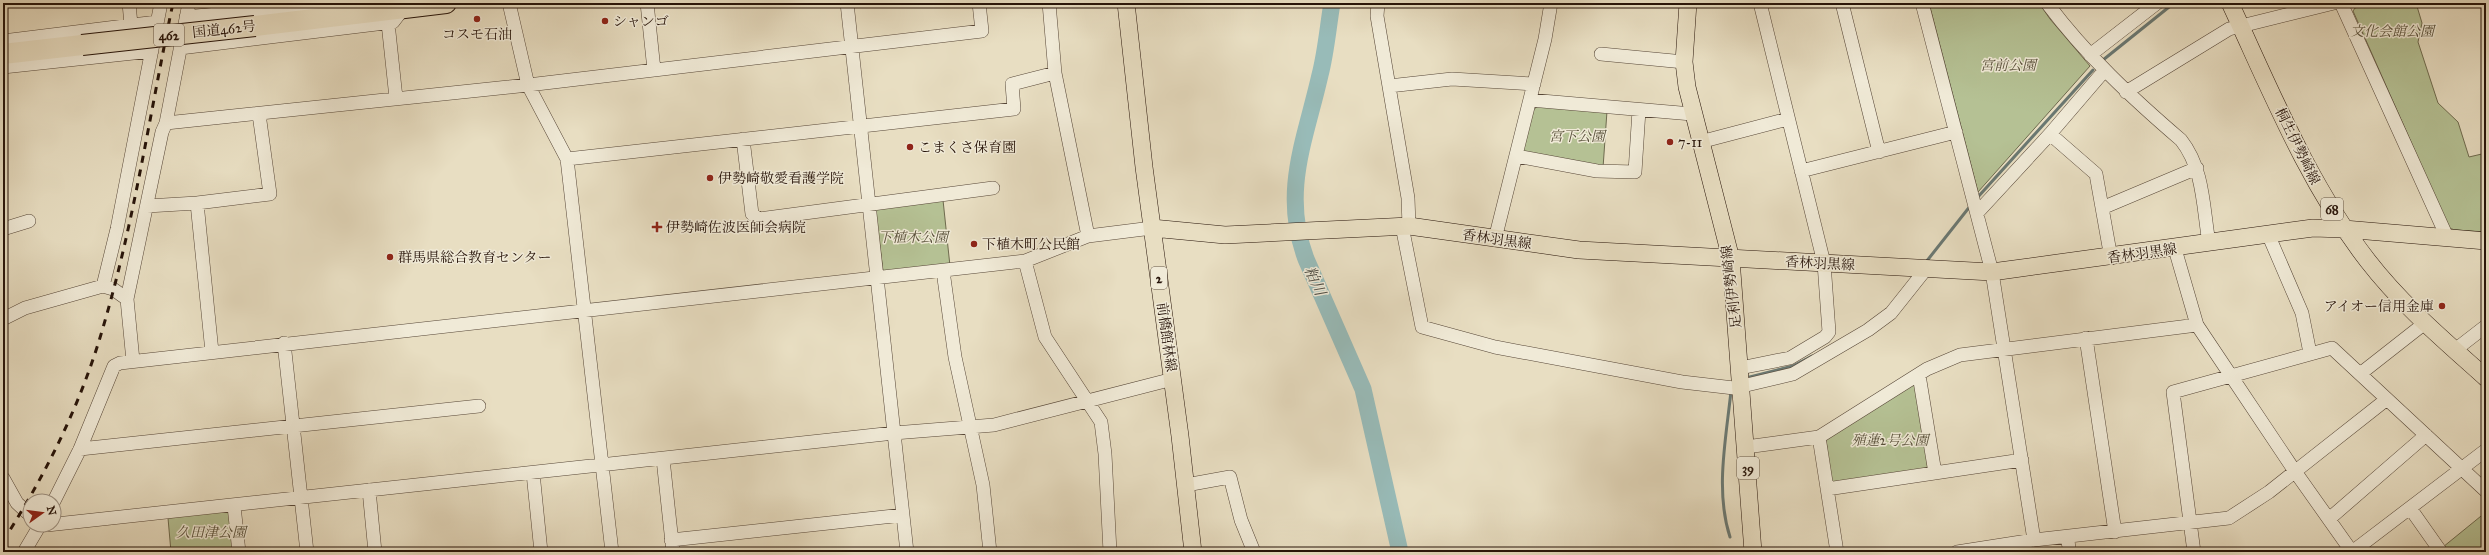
<svg xmlns="http://www.w3.org/2000/svg" width="2489" height="555" font-family="'IM FELL Great Primer','Noto Serif JP',serif">
	<rect width="100%" height="100%" fill="#e8dec2"/>
	<filter id="stains"><feTurbulence type="fractalNoise" baseFrequency=".005" numOctaves="4"/><feColorMatrix values="0 0 0 0 .2 0 0 0 0 .09 0 0 0 0 .02 0 0 0 .5 -.17"/></filter>
	<radialGradient id="worn" r=".72"><stop offset=".6" stop-color="#630" stop-opacity="0"/><stop offset="1" stop-color="#630" stop-opacity=".3"/></radialGradient>
	<path fill="#b5c194" stroke="#6e6a4e" d="M1929 3H2039L2050 19 2090 66 1978 192Z
		M2372 3H2416L2422 23 2418 42 2438 103 2458 122 2469 157 2486 153V232L2455 230 2449 228 2353 11 2355 8Z
		M1538 106 1607 111 1603 168 1525 154 1523 149 1533 110Z
		M943 200 950 266 883 271 875 209Z
		M1913 384 1919 386 1928 470 1835 484 1830 480 1826 439Z
		M228 510 236 552H171L168 518Z
		M2486 512V552H2446L2443 547Z"/>
	<g fill="none" stroke-linecap="round" stroke-linejoin="round">
		<path stroke="#6a7872" stroke-width="3" d="M2103 60 2174 3
			M1977 198 2093 70
			M1926 262 1971 205
			M1746 378 1793 366 1812 356
			M1730 537C1715 491 1726 439 1731 391"/>
		<path stroke="#98bbb8" stroke-width="17" d="M1332 3C1328 27 1326 52 1320 75 1305 141 1281 192 1306 259L1363 389 1400 552"/>
		<g stroke="#564637" stroke-width="14">
			<path id="minor" d="M129 3 131 25
				M509 3 528 85 567 159 612 552
				M647 3 654 70
				M847 3 907 552
				M1049 3 1055 73 1088 236
				M1378 3 1377 16 1408 198 1409 226
				M1842 3 1879 152
				M1922 3 1992 272 2034 540
				M2047 3C2086 55 2132 98 2181 140 2204 169 2203 208 2209 243
				M2341 3 2447 237
				M186 17 331 3
				M388 23 396 98
				M3 41 157 22
				M180 48 393 22 403 9 400 6
				M1601 54 1684 62
				M2090 55 2157 3
				M3 67 152 51
				M1389 86 1452 79 1534 84
				M2126 92 2229 29 2334 3
				M1530 100 1692 114
				M166 123 528 85 982 31 979 3
				M2050 134 2096 174 2111 258
				M743 139 752 214 759 219 993 188
				M1700 142 1788 119
				M1516 156 1597 171 1635 172 1639 110
				M567 159 1014 109 1012 84 1055 73
				M1801 171 1956 132
				M197 203 212 352
				M147 206 197 203 270 194 259 114
				M2102 208 2197 168
				M1977 213 2050 134 2104 71
				M1402 226 1422 327 1495 347 1682 382 1734 388 1793 374 1868 330 1891 313 1926 269
				M3 229 29 221
				M2268 234 2302 313 2310 353
				M1495 239 1545 39 1551 3
				M2175 249 2197 325 2294 470 2352 552
				M1025 261 1045 337 1101 422 1105 454 1110 552
				M943 271 955 357 983 485 990 552
				M103 286 117 229 161 3
				M3 319 25 308 103 286 113 289 127 299
				M2086 338 2115 532
				M284 343 307 552
				M2455 350 2486 326
				M133 361 127 299 162 132 166 123 189 3
				M1740 368 1790 358 1825 337 1829 332 1824 263 1760 3
				M2360 374 2425 323
				M1919 375 1935 473
				M1819 437 1837 552
				M1746 447 1819 437 1927 369 1960 355 2197 325
				M80 449 479 406
				M663 459 673 552
				M533 473 541 552
				M3 478 17 503 30 515
				M1186 485 1230 477 1241 520 1254 552
				M1827 489 2022 460
				M369 490 375 552
				M54 501 80 449 114 366 120 363 1025 261 1088 236 1152 228
				M234 506 239 552
				M2410 508 2441 552
				M2329 519 2426 435
				M47 525 894 433 994 425 1173 379
				M2067 537 2070 552
				M671 540 903 515
				M24 552 40 525
				M1957 552 2034 540 2229 518 2269 492 2387 399
				M2194 552 2173 392 2332 348 2486 491
				M2352 552 2486 450"/>
		</g>
		<g stroke="#261309" stroke-width="18">
			<path id="major" d="M1126 3 1144 167 1180 436 1193 552
				M1688 3 1684 62 1687 87 1731 259 1753 552
				M2230 3C2271 91 2308 184 2368 261 2402 305 2445 341 2486 378
				M1152 228 1225 235 1409 226 1579 250 1992 272 2313 228 2344 229 2486 241"/>
		</g>
		<g stroke="#261309" stroke-width="22">
			<path id="highway" d="M255 26 446 3
				M3 54 82 45"/>
		</g>
		<use href="#minor" stroke="#f0ead7" stroke-width="13"/>
		<use href="#major" stroke="#e8dec2" stroke-width="17"/>
		<use href="#highway" stroke="#e8dec2" stroke-width="20"/>
		<path stroke="#261309" stroke-width="3" stroke-dasharray="7 7" stroke-linecap="butt" d="M3 541C45 476 80 406 102 331 134 224 150 112 173 3"/>
		<g stroke="#261309" stroke-width="22" stroke-linecap="butt">
			<path id="highway-bridge" d="M82 45 255 26"/>
		</g>
		<use href="#highway-bridge" stroke="#e8dec2" stroke-width="20"/>
	</g>
	<g fill="#8f2418" stroke="#f0ead7" stroke-width="1.5">
		<circle cx="477" cy="19" r="4"/>
		<circle cx="605" cy="21" r="4"/>
		<circle cx="1670" cy="142" r="4"/>
		<circle cx="910" cy="147" r="4"/>
		<circle cx="710" cy="178" r="4"/>
		<path d="M655 221h4v4h4v4h-4v4h-4v-4h-4v-4h4z"/>
		<circle cx="974" cy="244" r="4"/>
		<circle cx="390" cy="257" r="4"/>
		<circle cx="2442" cy="306" r="4"/>
	</g>
	<g text-anchor="middle" stroke-width="3" stroke-linejoin="round" paint-order="stroke">
		<g fill="#f0ead7" stroke="#635447" stroke-width="1">
			<rect x="154" y="24" width="30" height="22" rx="3"/>
			<rect x="2321" y="198" width="22" height="22" rx="3"/>
			<rect x="1151" y="267" width="16" height="22" rx="3"/>
			<rect x="1737" y="457" width="22" height="22" rx="3"/>
		</g>
		<g font-size="13" font-weight="bold" fill="#261309">
			<text x="169" y="40">462</text>
			<text x="2332" y="214">68</text>
			<text x="1159" y="283">2</text>
			<text x="1748" y="473">39</text>
		</g>
		<g font-size="14" fill="#261309" stroke="#f0ead7" text-anchor="start">
			<text x="613" y="26">シャンゴ</text>
			<text x="477" y="39" text-anchor="middle">コスモ石油</text>
			<text x="1678" y="147">7-11</text>
			<text x="918" y="152">こまくさ保育園</text>
			<text x="718" y="183">伊勢崎敬愛看護学院</text>
			<text x="666" y="232">伊勢崎佐波医師会病院</text>
			<text x="982" y="249">下植木町公民館</text>
			<text x="398" y="262">群馬県総合教育センター</text>
			<text x="2434" y="311" text-anchor="end">アイオー信用金庫</text>
		</g>
		<g font-size="14" fill="#261309" stroke="#f0ead7">
			<text transform="translate(224 29) rotate(-6)" y="5">国道462号</text>
			<text transform="translate(2298 146) rotate(64)" y="5">桐生伊勢崎線</text>
			<text transform="translate(1497 239) rotate(8)" y="5">香林羽黒線</text>
			<text transform="translate(2142 253) rotate(-8)" y="5">香林羽黒線</text>
			<text transform="translate(1820 263) rotate(3)" y="5">香林羽黒線</text>
			<text transform="translate(1731 287) rotate(-97)" y="5">足利伊勢崎線</text>
			<text transform="translate(1167 337) rotate(82)" y="5">前橋館林線</text>
		</g>
		<g font-size="14" font-style="italic" fill="#58503a" stroke="#f0ead7">
			<text x="2392" y="36">文化会館公園</text>
			<text x="2008" y="70">宮前公園</text>
			<text x="1577" y="141">宮下公園</text>
			<text x="913" y="242">下植木公園</text>
			<text x="1890" y="445">殖蓮2号公園</text>
			<text x="211" y="537">久田津公園</text>
		</g>
		<g font-size="15" font-style="italic" fill="#4e4e46" stroke="#f0ead7">
			<text transform="translate(1315 281) rotate(66)" y="5">粕川</text>
		</g>
	</g>
	<rect width="2489" height="555" fill="none" stroke="#e8dec2" stroke-width="16"/>
	<rect x="4" y="4" width="2481" height="547" fill="none" stroke="#261309" stroke-width="2"/>
	<rect x="8" y="8" width="2473" height="539" fill="none" stroke="#261309"/>
	<g transform="translate(42 513) rotate(76)"><circle r="19" fill="#f0ead7" stroke="#9f9485"/>
	<path d="M0-3L7 15L0 10L-7 15Z" fill="#8f2418"/>
	<text y="-6" font-size="11" font-weight="bold" text-anchor="middle" fill="#261309">N</text>
	</g>
	<rect width="100%" height="100%" filter="url(#stains)"/>
	<rect width="100%" height="100%" fill="url(#worn)"/>
</svg>
